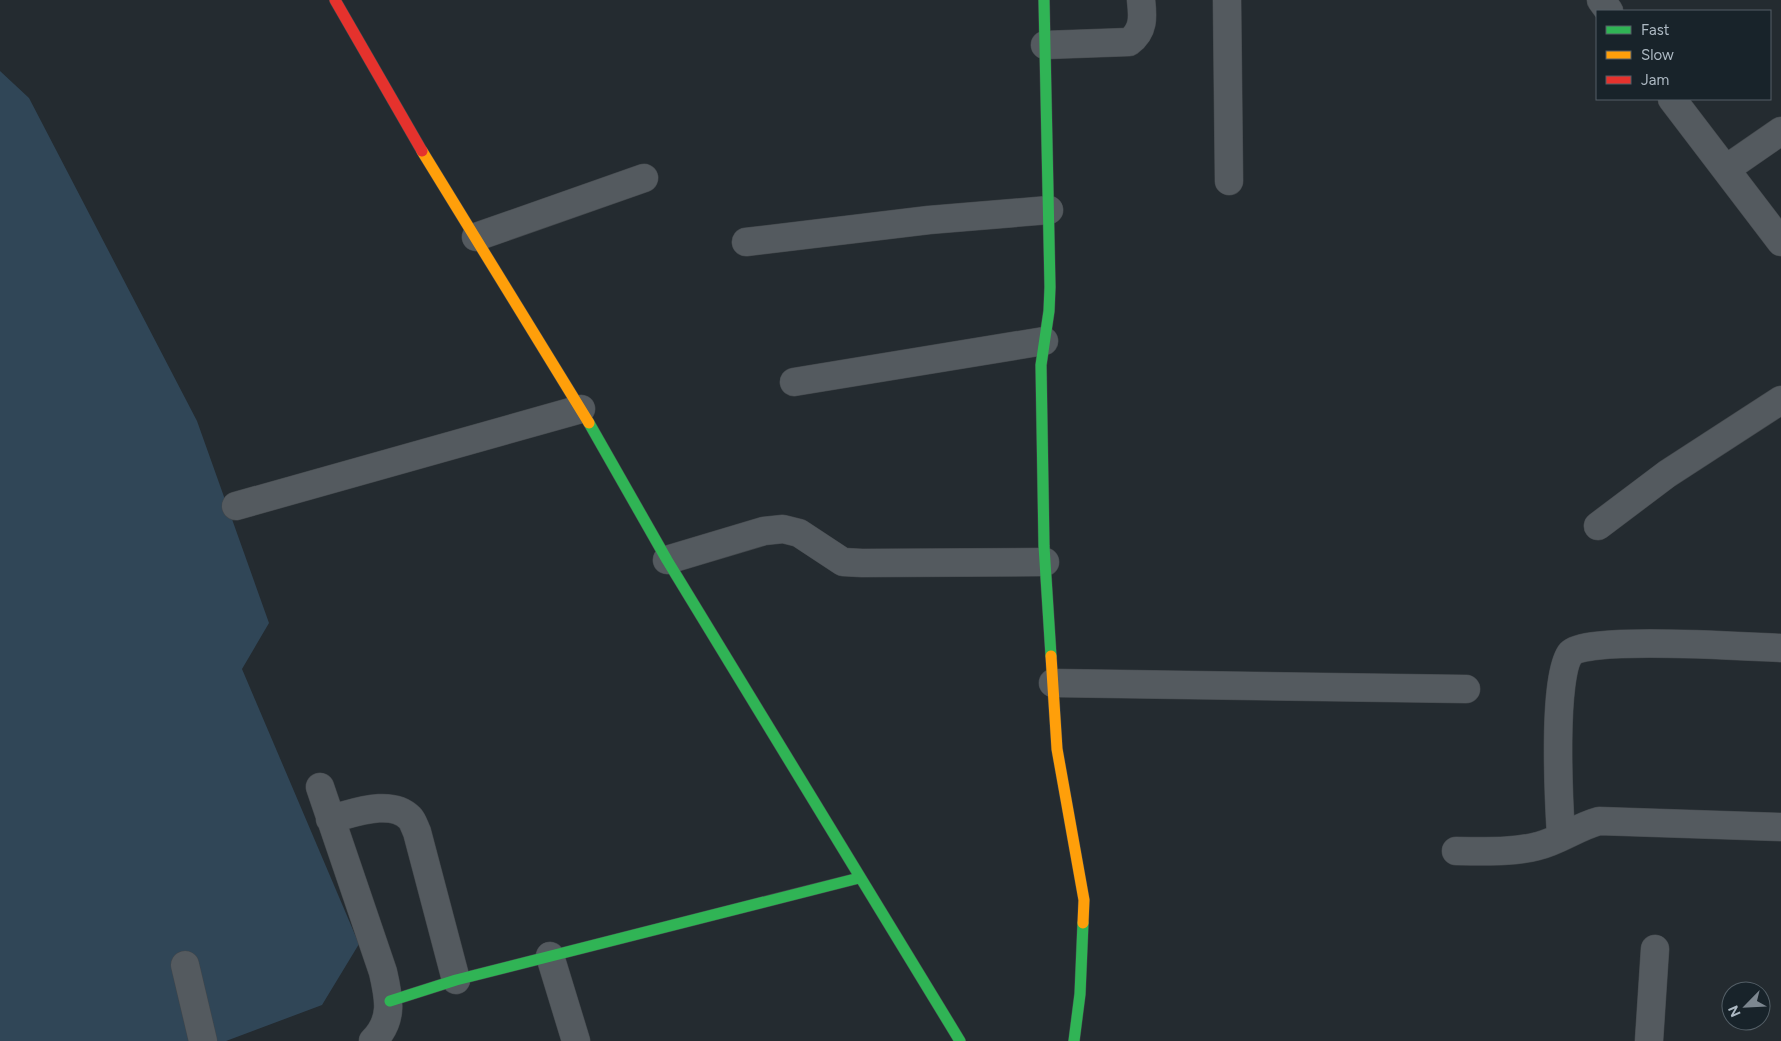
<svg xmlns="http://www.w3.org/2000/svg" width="1781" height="1041" font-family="Figtree,sans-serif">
	<rect width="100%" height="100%" fill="#242b30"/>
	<path fill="#304657" d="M0 71 29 98 197 421 269 623 242 669 359 944 322 1005 226 1041H0Z"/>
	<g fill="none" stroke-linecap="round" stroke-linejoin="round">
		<g stroke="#42474b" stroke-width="29">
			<path id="street" d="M1227 0 1229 181
				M1601 0 1609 11
				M1045 45 1129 42C1144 31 1143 17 1141 0
				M1672 99 1781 242
				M1726 169 1781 131
				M476 237 644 178
				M746 242 929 220 1049 210
				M794 382 1044 341
				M236 506 581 409
				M1598 526 1667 474 1781 400
				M667 560 764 531 783 529 799 533 843 562 862 563 1045 562
				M1053 683 1466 689
				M320 787 383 972C389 998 394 1020 373 1041
				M330 819C352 814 391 798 410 818 413 821 415 828 417 832L456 980
				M1561 836C1559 804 1552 674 1571 653 1586 636 1750 647 1781 648
				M1456 851C1483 851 1512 853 1538 846 1559 841 1577 827 1599 821L1781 827
				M550 956 576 1041
				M185 965 203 1041
				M1649 1041 1655 949"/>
		</g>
		<g stroke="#42474b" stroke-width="12">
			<path id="fast" d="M1044 0 1050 287 1049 311 1041 365 1044 546 1051 656
				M589 423 667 560 960 1041
				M390 1001 456 980 859 878
				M1074 1041 1080 994 1083 923"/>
		</g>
		<g stroke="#42474b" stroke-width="12">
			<path id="slow" d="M422 151 589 423
				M1051 656 1057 749 1084 900 1083 923"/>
		</g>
		<g stroke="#42474b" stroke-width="12">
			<path id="jam" d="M335 0 422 151"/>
		</g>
		<use href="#street" stroke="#545a5f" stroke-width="28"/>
		<use href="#fast" stroke="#30b455" stroke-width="11"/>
		<use href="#slow" stroke="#ff9f0a" stroke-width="11"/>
		<use href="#jam" stroke="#e5322d" stroke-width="11"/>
	</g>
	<rect x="1596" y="10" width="175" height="90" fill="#18232a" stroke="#545f67"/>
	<rect x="1606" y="26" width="25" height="8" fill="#30b455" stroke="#545f67"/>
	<text x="1641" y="35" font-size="15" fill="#adb9c3">Fast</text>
	<rect x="1606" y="51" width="25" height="8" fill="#ff9f0a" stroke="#545f67"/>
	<text x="1641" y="60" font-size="15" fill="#adb9c3">Slow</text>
	<rect x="1606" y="76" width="25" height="8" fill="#e5322d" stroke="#545f67"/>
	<text x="1641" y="85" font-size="15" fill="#adb9c3">Jam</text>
	<g transform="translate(1746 1006) rotate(246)"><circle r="24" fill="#18232a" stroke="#545f67"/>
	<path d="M0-4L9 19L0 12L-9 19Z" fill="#7d8790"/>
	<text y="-8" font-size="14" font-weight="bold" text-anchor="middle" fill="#adb9c3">N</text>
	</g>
</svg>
